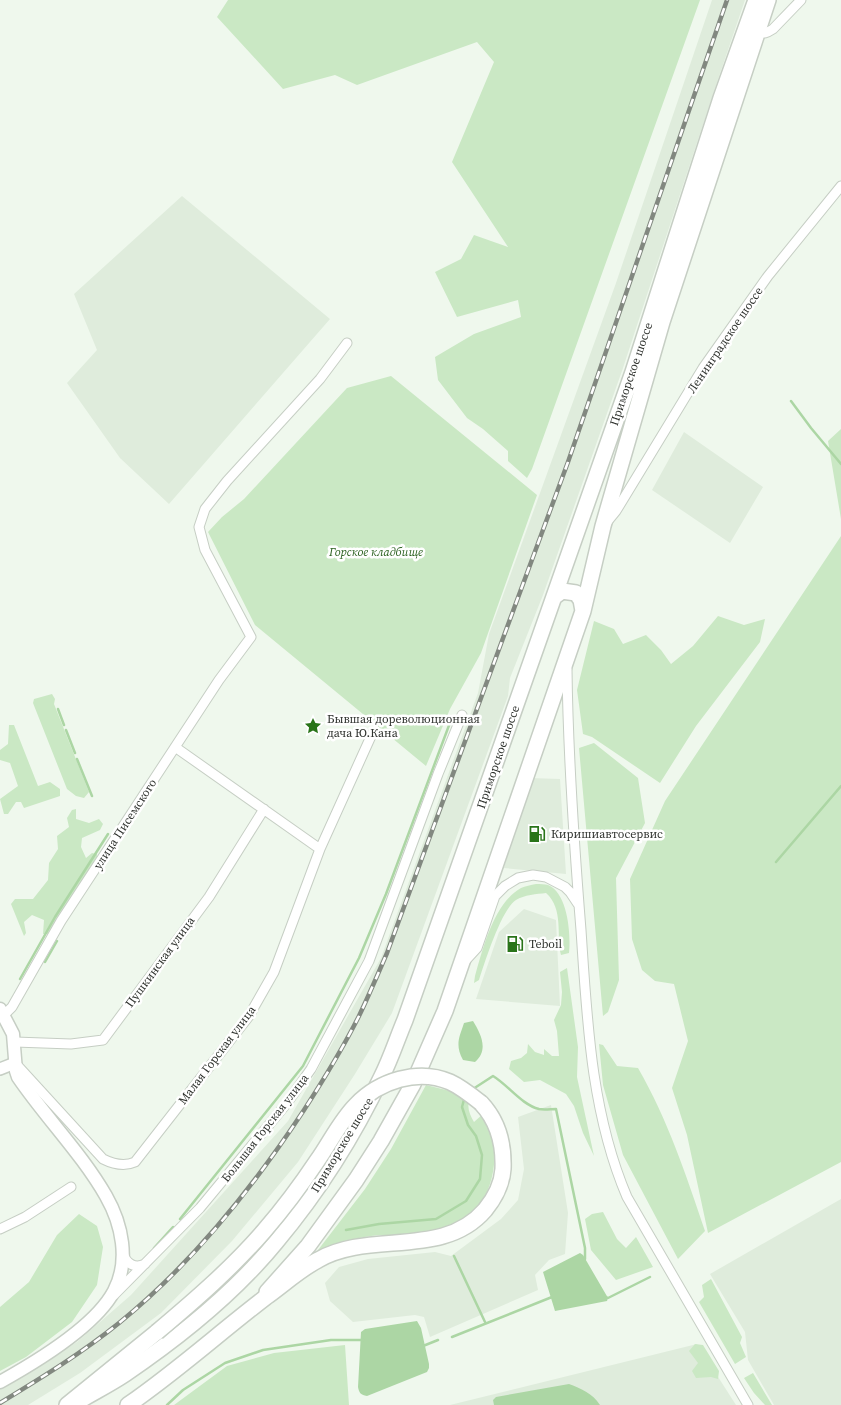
<svg xmlns="http://www.w3.org/2000/svg" width="841" height="1405" font-family="'Source Serif 4',serif">
	<rect width="100%" height="100%" fill="#eff8ed"/>
	<path fill="#dfecdc" d="M712 0H745L713 94 623 368 543 595 510 678 508 696 392 1013 355 1074 298 1162 232 1241 161 1313 80 1373 28 1405H0V1386L35 1368 77 1342 131 1295 288 1121 381 958 478 693 489 634 616 283Z
		M182 196 330 319 169 504 120 458 67 383 97 350 74 294Z
		M684 432 763 487 730 543 652 490Z
		M530 778 560 779 566 874 504 868Z
		M524 909 556 920 560 1006 476 999 499 932Z
		M551 1105 568 1213 565 1254 549 1260 535 1275 538 1290 430 1337 424 1317 415 1315 353 1322 330 1301 325 1283 339 1267 368 1259 435 1252 451 1256 501 1219 518 1200 524 1169 518 1117Z
		M841 1199V1405H774L748 1360 745 1332 710 1274Z
		M697 1344 736 1405H450Z"/>
	<path fill="#cae8c4" d="M228 0H700L532 469 527 478 508 461V451L483 429 467 418 438 380 435 357 474 334 521 317 518 300 457 317 435 272 461 259 474 235 508 247 452 162 494 62 477 42 357 85 335 75 283 89 217 17Z
		M391 376 537 495 481 653 450 709 426 766 255 625 208 532 222 517 244 499 347 388Z
		M841 429V519L828 441Z
		M841 536V1162L708 1233 687 1135 672 1088 688 1041 674 984 655 981 642 970 632 939 630 879 665 801Z
		M718 616 744 625 765 619 760 642 696 726 660 783 592 737 583 734 577 690 594 621 614 629 623 644 646 635 661 650 671 664 693 646Z
		M52 694 55 699 54 704 89 792 84 798 76 796 67 789 33 703 34 699Z
		M9 725H14L38 786 50 782 60 789V796L24 808 21 802H16L8 814H4L0 799 18 786 10 763 0 760V750L8 744Z
		M594 743 638 778 645 823 616 878 619 980 608 1012 603 1016 579 748Z
		M76 809V819L89 823 99 819 103 824 100 830 82 838 81 847 86 858 92 853 97 854V859L48 934H43L44 920 32 915 24 922 26 933 24 936 11 904 15 899H33L48 880 49 863 58 849 57 836 69 827 67 818 72 810Z
		M536 884C540 884 545 884 548 885 568 893 571 935 569 953L561 955C556 935 564 909 546 893 537 894 524 895 516 900 501 910 485 962 479 980L474 983 475 976C483 948 494 903 521 888 525 886 531 885 536 884Z
		M567 968 578 1047 577 1077 594 1156 583 1133 574 1106 566 1094 540 1080 524 1082 509 1069 511 1061 521 1058 527 1053 528 1044 535 1052 544 1055V1049L552 1056H559L557 1031 554 1020 561 1005 562 992 560 972Z
		M599 1044 603 1045 617 1066 638 1068C668 1120 686 1175 705 1231L678 1259 623 1155 603 1085Z
		M426 1085 454 1092 469 1101C467 1109 470 1115 474 1122L483 1114C495 1138 498 1158 490 1184 477 1223 444 1234 406 1236 394 1236 382 1234 371 1236 353 1238 336 1244 320 1252L318 1250 365 1189 391 1149Z
		M603 1212 617 1239 626 1248 636 1237 653 1267 616 1280 591 1250 585 1219 592 1214Z
		M79 1214 97 1226 103 1247 97 1285 72 1322 26 1357 0 1371V1307L29 1282 57 1235Z
		M711 1279 742 1337 740 1343 746 1357 735 1364 699 1302 704 1297 702 1285Z
		M695 1344 703 1345 719 1371 718 1379 711 1377 696 1378 692 1371 698 1363 689 1351Z
		M345 1345 349 1405H174L227 1366 274 1353Z
		M753 1373 772 1405H765L754 1393 744 1378Z"/>
	<path fill="#acd6a4" d="M473 1021C481 1034 489 1050 475 1062L463 1060C455 1045 459 1038 464 1023Z
		M580 1253 583 1255 608 1298 607 1301 555 1311 543 1272Z
		M417 1321 421 1328 429 1364V1368L427 1372 367 1396C361 1395 359 1393 358 1387L361 1332 365 1329Z
		M569 1384C582 1389 592 1393 600 1405H494L493 1400 496 1397Z"/>
	<g fill="none" stroke-linecap="round" stroke-linejoin="round">
		<path stroke="#acd6a4" stroke-width="2.5" d="M791 401 811 428 841 464
			M58 709 64 725
			M66 730 75 753
			M77 759 92 796
			M776 862 841 786
			M45 962 57 941
			M20 979 55 917 108 834
			M473 1089 493 1076C508 1085 522 1105 539 1109 544 1110 551 1109 556 1109L585 1248V1259L584 1261
			M180 1219 303 1066 359 958 386 894 451 720
			M346 1230 379 1224 436 1219 466 1201 480 1179 482 1155 476 1136 468 1125 462 1107 465 1096
			M154 1248 173 1227
			M454 1256 485 1322
			M606 1297 608 1298 650 1277
			M452 1337 552 1297
			M423 1346 438 1340
			M167 1405 183 1390 225 1363 263 1350 331 1340H363"/>
		<g stroke="#c6cec4" stroke-width="11">
			<path id="minor" d="M757 32C764 34 767 33 773 29L801 0
				M607 522 616 511 703 368 768 276 841 186
				M567 669C568 756 574 843 581 930 587 1020 591 1113 627 1197L748 1405
				M175 747 320 849
				M466 960 477 948 495 896 505 886 518 878 533 875 546 877 565 887 570 892 578 904
				M4 1015 12 1007 61 921 219 680 251 637 205 550 199 527 205 509 227 481 320 379 347 343
				M15 1042 71 1044 103 1040 209 897 264 809
				M17 1065 103 1159C113 1164 124 1167 135 1162L249 1016 274 972 320 849 372 734
				M0 1229 25 1217 71 1187
				M123 1253C126 1264 135 1269 145 1264
				M114 1295 200 1208 287 1103 311 1069 369 961 438 774 462 715"/>
		</g>
		<g stroke="#c6cec4" stroke-width="14">
			<path id="tertiary" d="M0 1069 15 1063"/>
		</g>
		<g stroke="#c6cec4" stroke-width="15">
			<path id="secondary" d="M0 1009 13 1034 16 1071 18 1077C46 1118 82 1154 106 1196 122 1224 130 1261 114 1291 95 1327 36 1362 0 1382"/>
		</g>
		<g stroke="#c6cec4" stroke-width="18">
			<path id="primary" d="M554 597 562 591 576 593 581 600 583 611
				M267 1292 308 1246 356 1180 381 1141 413 1084 445 1011 583 611 603 526 662 322 768 0
				M79 1401C94 1392 110 1384 125 1374 178 1338 236 1291 276 1242 318 1192 354 1135 382 1076 391 1058 397 1039 405 1020L633 372 721 98 756 0"/>
		</g>
		<g stroke="#c6cec4" stroke-width="18">
			<path id="trunk" d="M67 1405 157 1332
				M128 1405C176 1372 219 1333 266 1297 283 1285 299 1270 318 1260 370 1230 443 1259 485 1210 494 1199 502 1184 503 1169 504 1144 498 1121 481 1103"/>
		</g>
		<use href="#minor" stroke="#fff" stroke-width="9"/>
		<use href="#tertiary" stroke="#fff" stroke-width="11"/>
		<use href="#secondary" stroke="#fff" stroke-width="12"/>
		<use href="#primary" stroke="#fff" stroke-width="15"/>
		<use href="#trunk" stroke="#fff" stroke-width="15"/>
		<g stroke="#828880" stroke-width="4.5">
			<path id="rail" d="M0 1403C41 1378 82 1353 119 1323 193 1263 252 1189 304 1110 324 1079 343 1048 359 1016 369 995 378 974 387 953L568 462 727 0"/>
		</g>
		<use href="#rail" stroke="#fff" stroke-width="2.5" stroke-dasharray="8" stroke-linecap="butt"/>
		<g stroke="#c6cec4" stroke-width="18" stroke-linecap="butt">
			<path id="trunk-bridge" d="M157 1332C195 1300 232 1268 264 1231 283 1209 301 1185 317 1161 330 1143 340 1121 356 1105 379 1081 418 1068 450 1082 461 1087 471 1095 481 1103"/>
		</g>
		<use href="#trunk-bridge" stroke="#fff" stroke-width="15"/>
	</g>
	<defs>
		<g id="sight-bare" transform="scale(1.35)"><path d="M0-6L1.8-2.2L6-1.7L2.9 1.2L3.7 5.4L0 3.3L-3.7 5.4L-2.9 1.2L-6-1.7L-1.8-2.2Z" fill="#297419" stroke="#fff" stroke-width="2.5" paint-order="stroke"/></g>
		<g id="fuel-bare" transform="scale(1.35)"><path d="M-5.5-6h7V0h2V4h1.3V-2.5L3-4.5l.8-.8L6-3V5H2.5V1h-1V6h-7ZM-4.2-4.7v3.2H.2V-4.7Z" fill="#297419" stroke="#fff" stroke-width="2.5" paint-order="stroke"/></g>
	</defs>
	<g fill-rule="evenodd">
		<use href="#sight-bare" x="313" y="726"/>
		<use href="#fuel-bare" x="537" y="834"/>
		<use href="#fuel-bare" x="515" y="944"/>
	</g>
	<g text-anchor="middle" stroke-width="5" stroke-linejoin="round" paint-order="stroke">
		<g font-size="12" fill="#2f322e" stroke="#fff">
			<text transform="translate(725 340) rotate(-56)" y="4">Ленинградское шоссе</text>
			<text transform="translate(631 374) rotate(-71)" y="4">Приморское шоссе</text>
			<text transform="translate(498 757) rotate(-71)" y="4">Приморское шоссе</text>
			<text transform="translate(125 824) rotate(-57)" y="4">улица Писемского</text>
			<text transform="translate(160 962) rotate(-54)" y="4">Пушкинская улица</text>
			<text transform="translate(217 1055) rotate(-53)" y="4">Малая Горская улица</text>
			<text transform="translate(265 1128) rotate(-52)" y="4">Большая Горская улица</text>
			<text transform="translate(342 1145) rotate(-59)" y="4">Приморское шоссе</text>
		</g>
		<g font-size="12" font-style="italic" fill="#2c6221" stroke="#fff">
			<text x="376" y="556">Горское кладбище</text>
		</g>
		<g font-size="12" fill="#2f322e" stroke="#fff" text-anchor="start">
			<text x="327" y="723">Бывшая дореволюционная<tspan x="327" dy="14">дача Ю.Кана</tspan></text>
			<text x="551" y="838">Киришиавтосервис</text>
			<text x="529" y="948">Teboil</text>
		</g>
	</g>
</svg>
